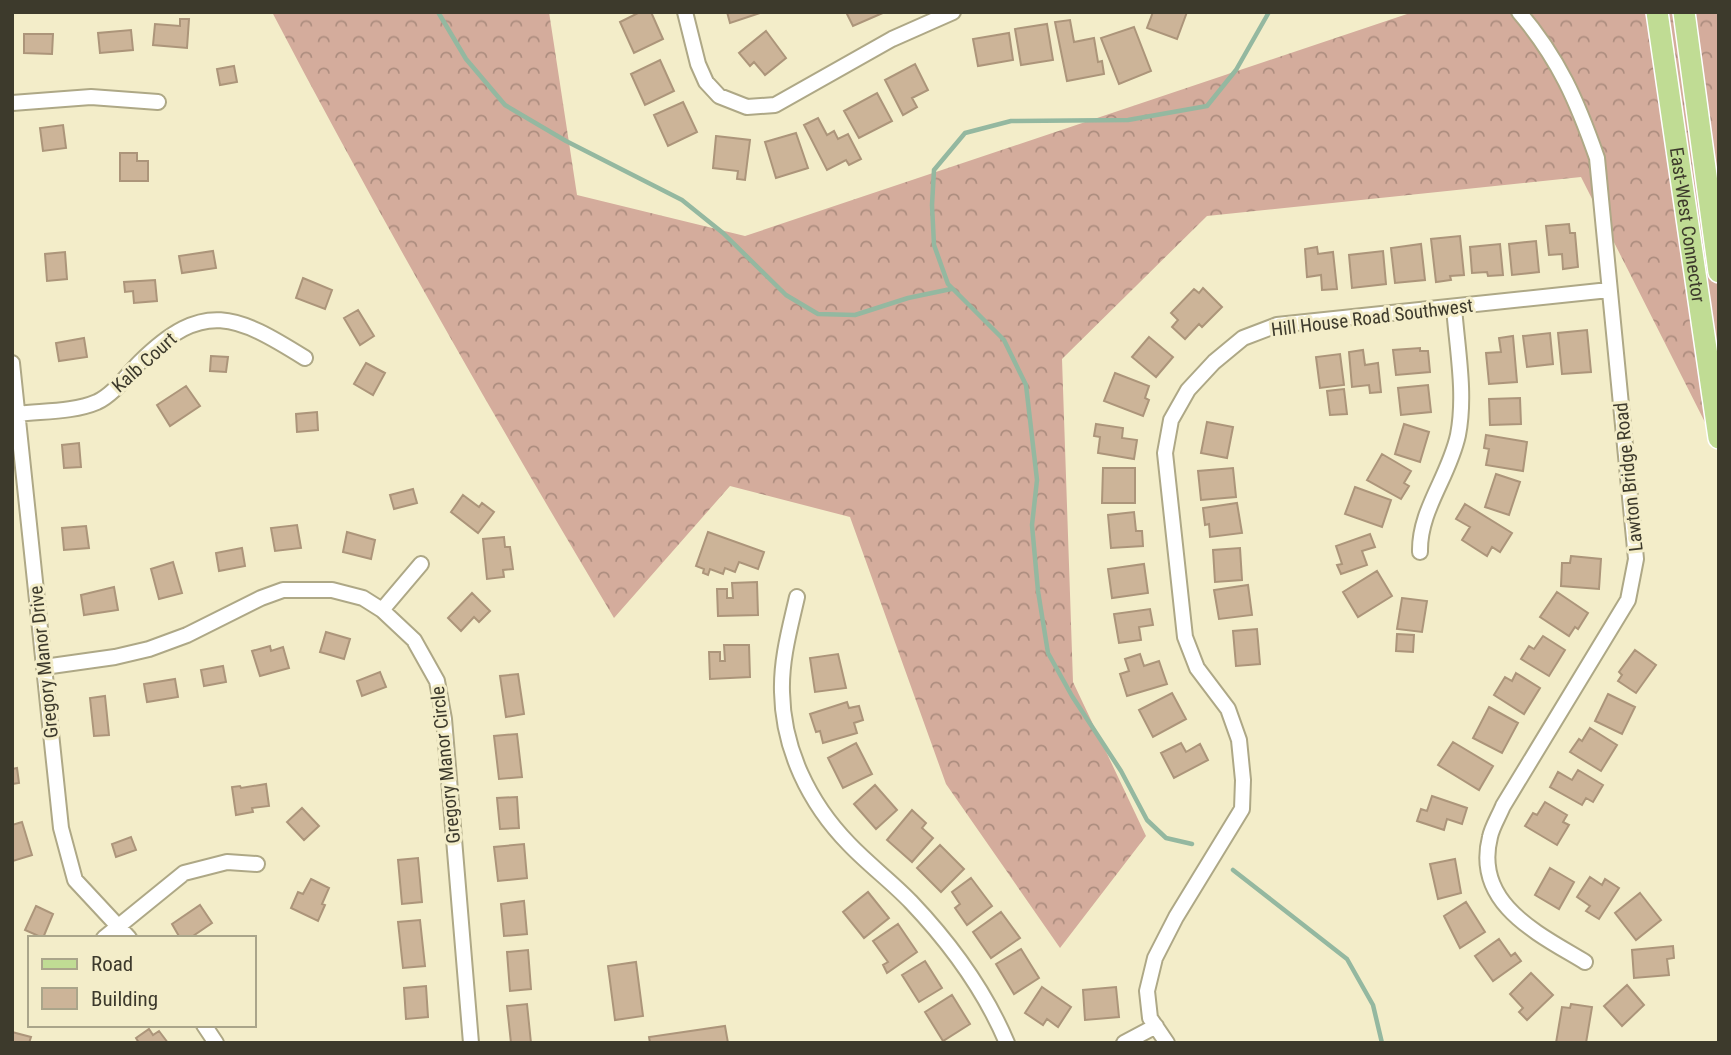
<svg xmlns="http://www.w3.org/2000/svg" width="1731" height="1055" font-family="'Roboto Condensed',sans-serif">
	<defs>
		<pattern id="forest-crowns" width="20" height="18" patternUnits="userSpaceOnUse" patternTransform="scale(1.75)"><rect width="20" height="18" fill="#d4ac9c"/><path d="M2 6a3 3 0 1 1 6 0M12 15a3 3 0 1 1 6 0" fill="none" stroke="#ad8d7f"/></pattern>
	</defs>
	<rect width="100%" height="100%" fill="#f3edc9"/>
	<path fill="url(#forest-crowns)" d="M272 12H549L577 195 745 236 1413 12H1719V450L1581 177 1207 216 1062 359 1073 682 1146 836 1060 948 946 784 850 517 730 486 614 618C495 419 380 218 272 12Z"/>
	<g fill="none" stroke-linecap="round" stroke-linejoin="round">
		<path stroke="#94b8a0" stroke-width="4.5" d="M438 12 466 59 505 105 566 141 682 200 723 233 786 295 818 314 855 315 908 298 951 289
			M1192 844 1166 838 1147 820 1121 771 1072 696 1048 653 1038 591 1032 525 1037 480 1026 385 1004 340 948 284 934 245 932 205 934 170 965 133 1011 121 1128 120 1207 106 1236 70 1269 12
			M1233 870 1347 959 1373 1005 1382 1043"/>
	</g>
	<path fill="#ccb498" stroke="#ac957a" stroke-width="2" d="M640 12H651L663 39 634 53 620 22Z
		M727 12H760V13L730 23Z
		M846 12H885L853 26Z
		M1153 12H1187L1177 39 1147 28Z
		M180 19H189L187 48 153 45 155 24 180 26Z
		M1070 20 1074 42 1094 38 1098 62 1102 61 1104 74 1067 81 1055 22Z
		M1047 24 1053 60 1021 65 1015 29Z
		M1134 27 1151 71 1119 84 1101 38Z
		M131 30 133 50 100 53 98 33Z
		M766 31 786 58 765 75 754 62 750 66 739 53Z
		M1009 33 1013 60 978 66 973 39Z
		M24 34H53L52 54 24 53Z
		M660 60 674 91 645 105 631 74Z
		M915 64 928 90 912 98 917 107 903 115 885 80Z
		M234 66 237 82 220 85 217 69Z
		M877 93 892 121 859 138 844 111Z
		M683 102 697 132 668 146 654 115Z
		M818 118 827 135 834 131 838 139 848 134 861 159 849 165 846 160 827 170 804 125Z
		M63 125 66 148 43 151 40 128Z
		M796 133 808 168 776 178 765 142Z
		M716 136 750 140 745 180 737 179 738 171 713 168Z
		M120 153H137V161H148V181H120Z
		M1569 224 1570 233H1575L1578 267 1563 269 1562 254 1549 255 1546 226Z
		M1460 236 1464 275 1450 276 1451 280 1436 282 1431 239Z
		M1536 241 1539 272 1512 275 1509 244Z
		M1421 244 1425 280 1395 283 1391 248Z
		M1500 244 1503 275 1488 276 1487 272 1472 273 1470 247Z
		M1317 247 1318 254 1333 252 1337 289 1322 290 1321 275 1307 277 1305 249Z
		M213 251 216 268 182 273 179 256Z
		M1383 251 1386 284 1352 288 1349 255Z
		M65 252 67 279 47 281 45 254Z
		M303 278 332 290 325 309 296 298Z
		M155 280 157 301 134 303 133 291 125 292 124 282Z
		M1203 288 1222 307 1202 327 1199 324 1185 339 1172 327 1178 320 1171 313 1194 289 1199 293Z
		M358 310 374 336 360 345 344 318Z
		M1587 330 1591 372 1562 374 1558 333Z
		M1550 333 1553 364 1527 367 1523 336Z
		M1513 336 1517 382 1489 384 1486 353 1501 352 1499 338Z
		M1149 337 1173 357 1156 377 1132 357Z
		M84 338 87 357 59 361 56 343Z
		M1420 348V351H1428L1430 372 1396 375 1393 350Z
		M1363 350 1365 365 1378 363 1381 392 1370 393 1369 385 1352 387 1349 352Z
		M1340 354 1344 385 1320 388 1316 357Z
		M211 356 228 357 226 372 210 371Z
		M366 363 385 373 373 395 354 384Z
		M1115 373 1149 386 1145 398 1149 400 1143 416 1104 401Z
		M1428 385 1431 412 1401 415 1398 388Z
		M186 386 200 406 170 426 157 405Z
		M1344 389 1347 414 1330 415 1327 391Z
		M1520 398 1521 424 1490 425 1489 399Z
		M317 412 318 430 297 432 296 414Z
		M1207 422 1233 427 1227 458 1201 453Z
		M1096 424 1123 428 1122 438 1137 440 1134 459 1098 453 1100 437 1094 436Z
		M1404 424 1429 432 1420 462 1395 454Z
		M1486 435 1527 442 1523 471 1486 465 1489 449 1484 448Z
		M79 443 81 467 64 468 62 445Z
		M1382 454 1411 471 1404 483 1409 486 1401 499 1367 480Z
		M1103 468H1135V503H1102Z
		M1233 468 1236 497 1201 500 1198 471Z
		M1496 474 1520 482 1509 515 1485 507Z
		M1355 487 1391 500 1382 527 1345 514Z
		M413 489 417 503 394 509 390 495Z
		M463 495 479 507 482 503 494 512 478 533 451 512Z
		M1237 503 1242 533 1210 537 1209 524 1205 525 1203 508Z
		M1465 504 1512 533 1500 552 1492 547 1487 556 1462 540 1470 527 1456 519Z
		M1134 512 1136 531H1142L1143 546 1111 548 1108 515Z
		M297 525 301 548 275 551 271 528Z
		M86 526 89 548 64 550 62 528Z
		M347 532 375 540 371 559 343 552Z
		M708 532 764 552 758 569 739 562 735 572 725 568 723 574 710 569 708 575 703 573 704 569 696 566Z
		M1370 534 1375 547 1362 551 1367 565 1341 574 1337 565 1342 564 1336 546Z
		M504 537 505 547H510L513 569 503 570 504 577 487 579 483 539Z
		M242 548 245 566 219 571 216 553Z
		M1240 548 1242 580 1215 582 1213 550Z
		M1571 556 1601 559 1599 589 1561 586 1562 563H1570Z
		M173 562 182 593 159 599 151 569Z
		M1144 564 1148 593 1112 598 1108 569Z
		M1377 571 1392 596 1358 617 1343 592Z
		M757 582 758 615 718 616 717 589H727V598H733L732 583Z
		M1248 585 1252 615 1219 619 1214 590Z
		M114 587 118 610 84 615 81 595Z
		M1557 592 1588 613 1578 629 1575 627 1569 636 1540 617Z
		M472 593 490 611 479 622 474 617 461 631 448 618Z
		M1402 598 1427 601 1422 632 1397 629Z
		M1150 609 1153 625 1139 627 1141 640 1119 643 1114 614Z
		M1257 629 1260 664 1236 666 1233 631Z
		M326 632 350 639 344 659 320 652Z
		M1397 634 1414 635 1413 652 1396 651Z
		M1543 636 1565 650 1549 676 1521 659 1529 646 1534 649Z
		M724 645H749L750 677 710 679 709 652H720V661H725Z
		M270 646 271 651 283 647 289 668 260 676 252 651Z
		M1635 650 1656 665 1636 693 1618 681 1622 675 1619 672Z
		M838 654 846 688 815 692 810 658Z
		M1140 654 1144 666 1159 661 1167 684 1127 696 1120 674 1129 671 1125 659Z
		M223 666 226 682 204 686 201 670Z
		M380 672 386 687 362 696 357 681Z
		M1516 673 1540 688 1524 714 1494 695 1505 677 1512 681Z
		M518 674 524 714 506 717 500 676Z
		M175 679 178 697 147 702 144 684Z
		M1172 693 1186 719 1153 737 1139 710Z
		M1608 694 1635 707 1622 734 1595 721Z
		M105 696 109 735 94 736 90 698Z
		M847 702 849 708 859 706 863 720 854 723 857 733 823 743 820 731 816 732 810 714Z
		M1489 707 1518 723 1502 753 1473 738Z
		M1590 728 1617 745 1601 771 1570 752 1579 739 1582 741Z
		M517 734 522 777 499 779 494 736Z
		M1453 742 1493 766 1479 790 1438 765Z
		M856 743 872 774 843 788 828 758Z
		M1181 743 1186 752 1200 744 1208 760 1174 778 1161 753Z
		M17 768 19 783 12 784V769Z
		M1578 770 1603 785 1593 802 1586 798 1582 805 1550 787 1558 772 1572 780Z
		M266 784 269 806 252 808 253 812 236 815 232 787 240 786 241 788Z
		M875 785 897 810 876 829 854 804Z
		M1432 796 1467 808 1462 824 1447 819 1444 830 1417 821 1421 809 1427 811Z
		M517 797 519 828 500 829 497 798Z
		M1545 802 1567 815 1563 822 1569 825 1557 845 1525 826 1533 813 1537 815Z
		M302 808 319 826 304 840 287 822Z
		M912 810 926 823 922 828 933 838 912 862 887 840Z
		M22 822 32 855 13 861 12 825Z
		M131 837 136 850 116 857 112 844Z
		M524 844 527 878 498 881 494 847Z
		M940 845 964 869 941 892 917 868Z
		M418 858 422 902 402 904 398 860Z
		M1455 859 1461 893 1438 899 1430 864Z
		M1550 868 1574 882 1559 909 1535 895Z
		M1590 877 1602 885 1605 879 1619 888 1599 919 1586 911 1590 906 1577 897Z
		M971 878 992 906 967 925 955 908 960 904 952 892Z
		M311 879 329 888 322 904 325 905 318 921 291 908 298 892 303 894Z
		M868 892 889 918 864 938 843 912Z
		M1640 893 1661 920 1636 940 1615 913Z
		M524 901 527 934 504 936 501 904Z
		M1466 902 1485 932 1460 948 1444 916Z
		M200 905 212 923 190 938H180L172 924Z
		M36 906 53 914 43 938 25 930Z
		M1001 912 1020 938 991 958 973 932Z
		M420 920 425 966 403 968 398 922Z
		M898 924 917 952 887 973 883 965 888 962 873 941Z
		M1499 939 1511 956 1515 953 1521 961 1493 981 1475 956Z
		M1673 946 1674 958 1667 959 1669 975 1634 978 1632 950Z
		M1021 949 1039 978 1014 994 996 964Z
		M528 950 531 989 510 991 507 952Z
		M925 961 942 988 919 1002 902 975Z
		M636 962 643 1016 615 1020 608 966Z
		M1531 973 1553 995 1527 1020 1519 1012 1523 1008 1510 994Z
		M1627 985 1644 1005 1622 1026 1604 1006Z
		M426 986 428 1017 406 1019 404 988Z
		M1042 987 1071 1007 1058 1027 1047 1019 1043 1025 1025 1013Z
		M1116 987 1119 1017 1085 1020 1083 990Z
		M952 995 970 1024 943 1041 925 1012Z
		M527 1004 531 1043H511L507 1006Z
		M1571 1004 1592 1007 1586 1043H1556L1562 1007 1570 1008Z
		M725 1026 728 1043H650L649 1037Z
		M149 1029 153 1035 159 1031 168 1043H139L136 1038Z
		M12 1032 31 1037 29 1043H12Z"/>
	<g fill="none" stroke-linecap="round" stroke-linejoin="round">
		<g stroke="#aea886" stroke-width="18">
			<path id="street" d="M685 12 698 64 706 82 719 96 747 107 775 105 892 39 953 12
				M1519 12C1559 59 1577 101 1597 158L1636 559 1628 600 1503 806C1499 816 1492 827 1490 837 1473 904 1539 934 1585 962
				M12 103 91 97 158 102
				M12 363 61 828 75 880 129 938
				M18 414C42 411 74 412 97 402 114 394 127 375 140 362 204 299 236 315 305 358
				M1420 552C1419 510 1449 477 1458 435 1466 394 1457 348 1454 307
				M797 597C790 628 781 659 782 692 783 749 809 803 849 844 869 865 892 882 911 902 950 943 985 991 1007 1043
				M382 610 421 564
				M44 667 115 657 149 649 187 635 261 598 283 590H332L363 598 382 610 414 640 437 681 444 719 471 1043
				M104 938 184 873 227 862 257 864
				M204 1025 216 1043
				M1124 1043 1156 1026
				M1167 1043 1150 1018 1147 991 1155 958 1176 917 1242 809 1243 780 1239 740 1228 709 1197 668 1185 637 1165 453 1171 420 1188 390 1214 362 1243 338 1277 325 1609 290"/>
		</g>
		<g stroke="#fff" stroke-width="24">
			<g id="primary">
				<path id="s1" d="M1657 12 1719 438"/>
				<path d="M1684 12 1719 272"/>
			</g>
		</g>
		<use href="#street" stroke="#fff" stroke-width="14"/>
		<use href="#primary" stroke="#c0dc94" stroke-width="21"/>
	</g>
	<g text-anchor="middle" stroke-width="6" stroke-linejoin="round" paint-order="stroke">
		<g font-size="19" fill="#3d3a2c" stroke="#f3edc9">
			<text dy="7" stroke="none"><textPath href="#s1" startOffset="215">East-West Connector</textPath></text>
			<text transform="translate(1372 317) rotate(-7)" y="7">Hill House Road Southwest</text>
			<text transform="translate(144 362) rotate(-42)" y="7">Kalb Court</text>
			<text transform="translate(1628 477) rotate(-96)" y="7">Lawton Bridge Road</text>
			<text transform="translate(43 662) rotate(-96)" y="7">Gregory Manor Drive</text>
			<text transform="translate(445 765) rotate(-96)" y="7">Gregory Manor Circle</text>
		</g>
	</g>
	<rect width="1731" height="1055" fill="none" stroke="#3d3a2c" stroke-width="28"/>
	<rect x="28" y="936" width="228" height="91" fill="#f3edc9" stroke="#aaa58a" stroke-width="2"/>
	<rect x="42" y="959" width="35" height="10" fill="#c0dc94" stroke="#aaa58a" stroke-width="2"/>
	<text x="91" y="971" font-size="21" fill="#3d3a2c">Road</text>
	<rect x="42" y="988" width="35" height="21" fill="#ccb498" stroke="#aaa58a" stroke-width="2"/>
	<text x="91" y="1006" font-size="21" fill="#3d3a2c">Building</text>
</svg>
